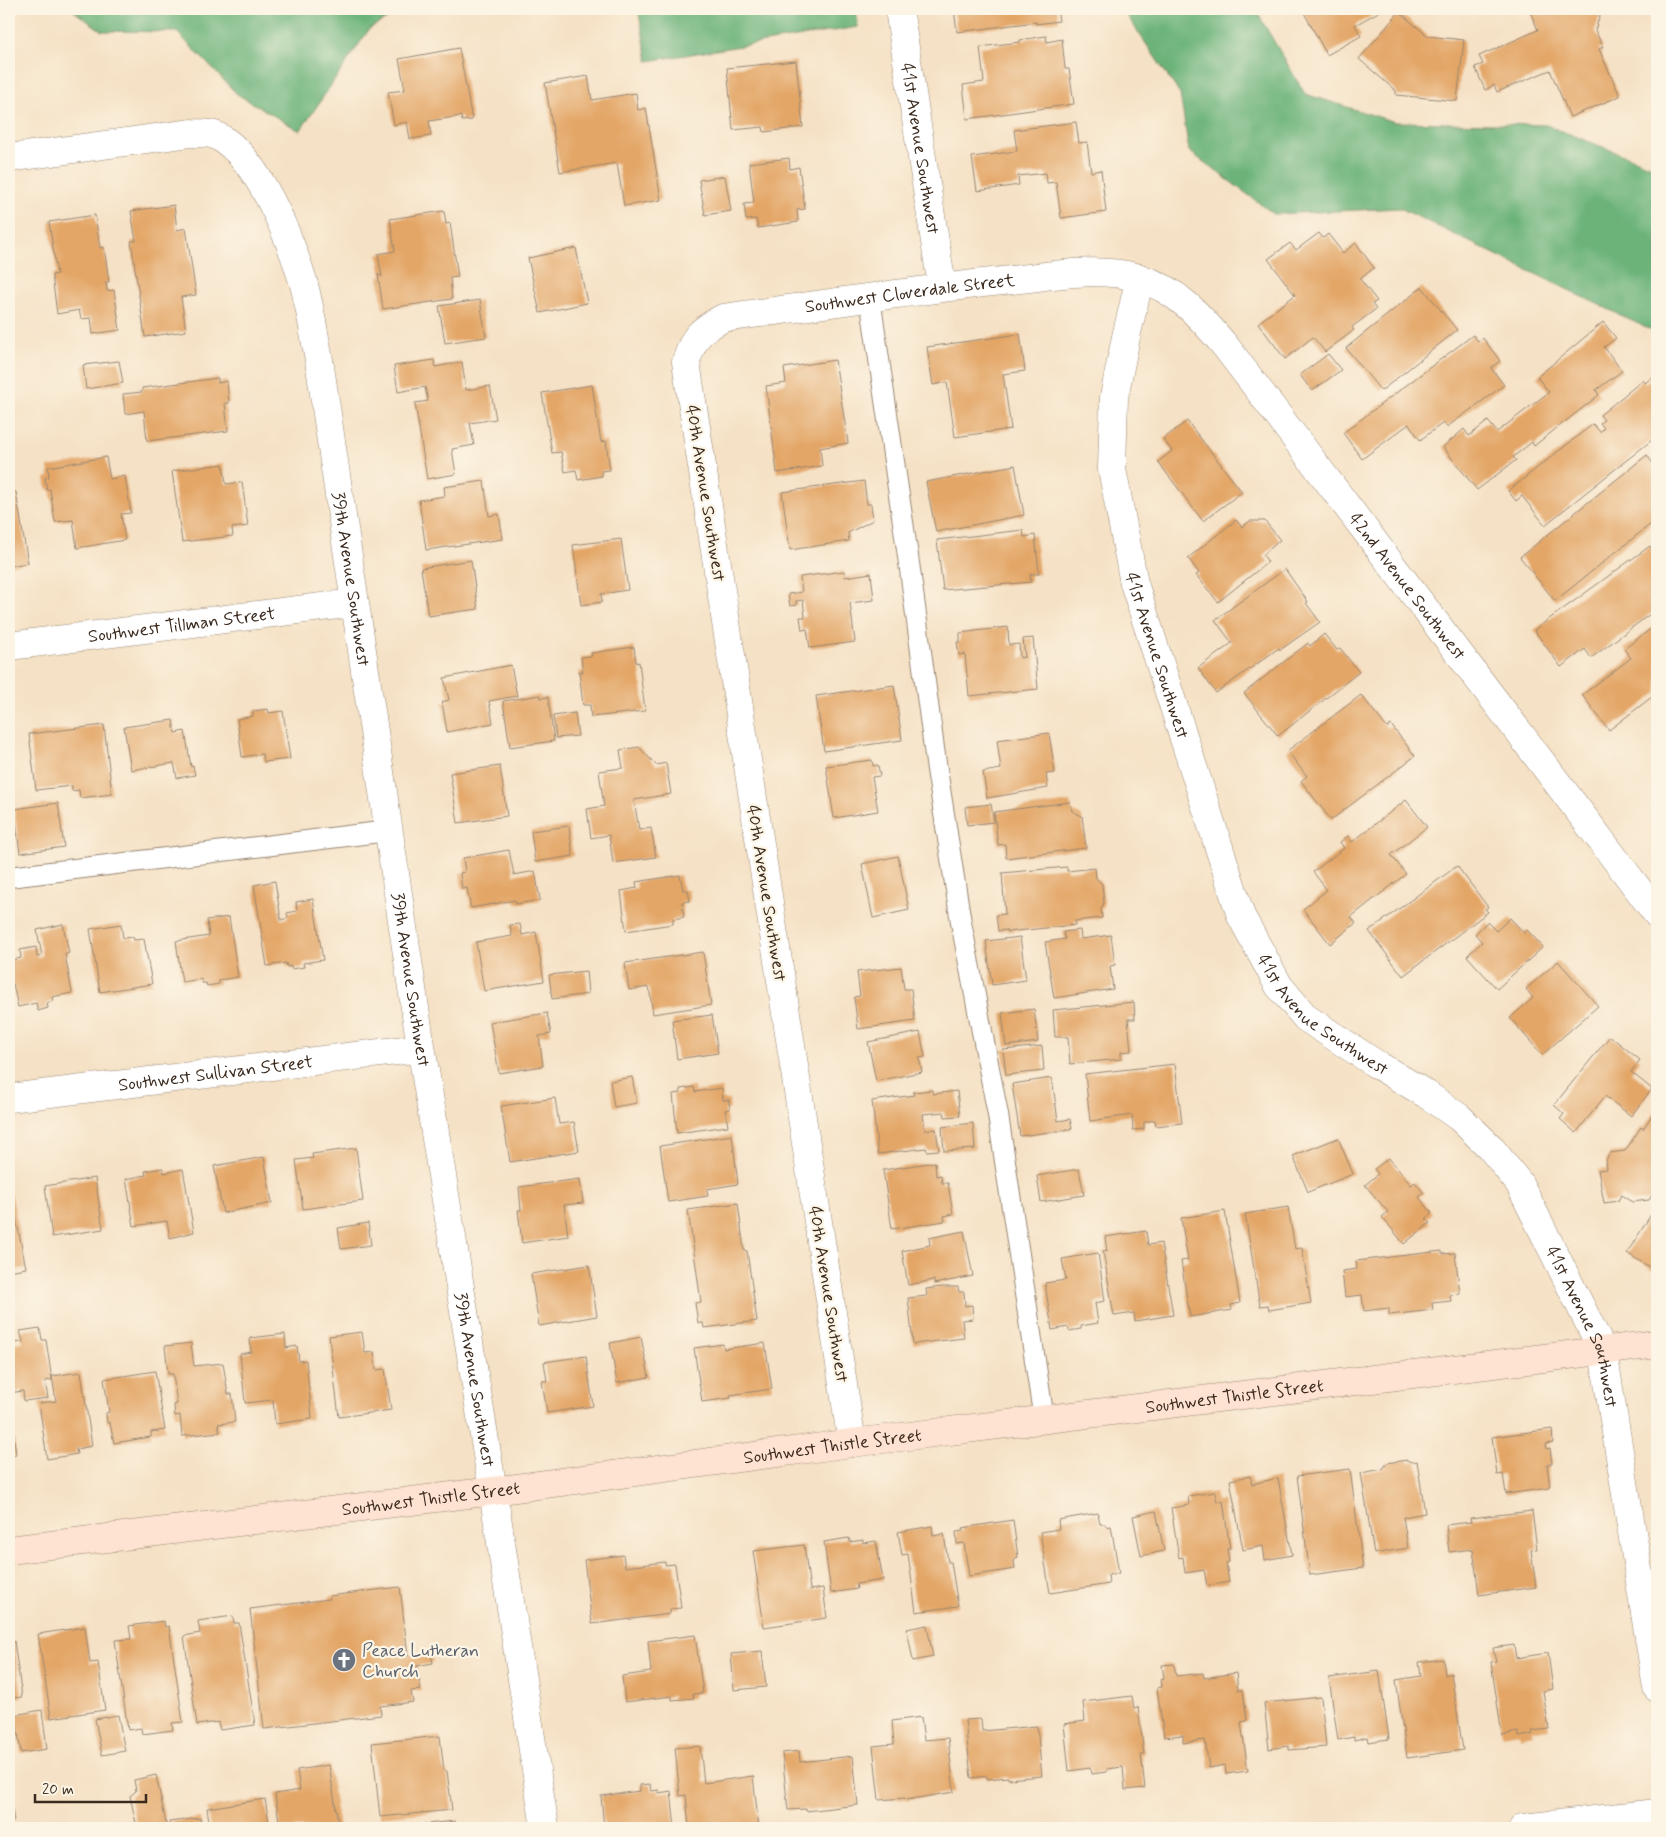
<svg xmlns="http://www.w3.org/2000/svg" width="1666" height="1837" font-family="Mynerve,sans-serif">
	<rect width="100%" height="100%" fill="#fcf5e5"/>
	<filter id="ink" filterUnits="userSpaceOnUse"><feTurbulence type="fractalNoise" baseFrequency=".02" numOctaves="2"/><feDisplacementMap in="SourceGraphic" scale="10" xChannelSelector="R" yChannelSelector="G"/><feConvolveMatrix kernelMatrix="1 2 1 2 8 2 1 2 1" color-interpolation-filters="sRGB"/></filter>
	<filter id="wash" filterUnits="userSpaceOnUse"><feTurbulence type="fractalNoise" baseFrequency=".0096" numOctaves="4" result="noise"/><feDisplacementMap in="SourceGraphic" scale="20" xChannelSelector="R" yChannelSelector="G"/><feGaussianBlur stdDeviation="1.12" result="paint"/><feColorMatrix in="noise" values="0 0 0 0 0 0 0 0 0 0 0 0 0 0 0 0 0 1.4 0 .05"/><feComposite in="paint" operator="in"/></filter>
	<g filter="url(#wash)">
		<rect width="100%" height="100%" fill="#f5e1c5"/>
		<path fill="#6cb37a" stroke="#546e4c" d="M71 9H405L370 28 300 131 237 94 177 32 102 31Z
			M638 9H856L858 27 648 61Z
			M1125 9H1255L1305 94 1395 122 1546 125 1657 168V333L1400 208 1274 214 1189 151 1180 94 1126 14Z"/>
		<g id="blocks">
			<path fill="#e3a666" d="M954 9H1057L1059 21 1036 24V22L957 32Z
				M1302 9H1384L1355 25 1361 36 1327 55Z
				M1529 9H1602L1595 30 1603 47 1599 49 1620 96 1570 117 1550 70 1497 92 1494 85 1485 90 1475 67 1483 64 1479 56 1538 30Z
				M1399 12 1428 36 1464 40 1457 101 1396 95V91L1359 59Z
				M1046 36 1047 42 1062 39 1065 69H1069L1074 104 967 119 963 85 984 82 980 47 1020 42V40Z
				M459 48 472 120 462 121 461 116 429 121 431 136 410 139 407 122 394 125 388 92 405 90 399 59Z
				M796 61 803 127 764 132 763 127 733 130 727 68Z
				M588 76 592 100 636 93 638 110 646 108 661 200 624 206 617 163 560 172 545 83Z
				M1076 122 1079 143 1087 142 1091 172 1101 170 1106 212 1061 218 1056 182 1047 183 1046 173 1018 176 1019 185 977 191 972 157 1017 151 1014 130Z
				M789 158 790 169 799 167 805 209 797 210 798 222 758 228 756 219 746 220 744 204 754 203 749 163Z
				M725 176 731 211 705 215 699 180Z
				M174 205 177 230 186 228 196 295 181 297 186 331 145 337 131 241H136L131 211Z
				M444 211 446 224 450 223 458 277 450 278 452 299 383 309 378 274 382 277 378 254 395 251 390 219Z
				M95 215 100 248 104 247 109 282H106L107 291 114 290 120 330 93 334 91 318 81 319 79 310 57 314 52 275 57 274 49 222Z
				M1319 233 1323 238 1328 234 1343 253 1356 243 1374 268 1360 279 1377 301 1372 304 1376 309 1352 327 1354 330 1325 352 1313 337 1285 359 1258 323 1295 295 1268 259 1290 243 1296 250Z
				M576 248 587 303 540 313 528 258Z
				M9 275 13 299 9 300Z
				M1422 287 1457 330 1381 391 1346 348Z
				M480 300 486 337 445 343 439 306Z
				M1603 322 1616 338 1604 347 1622 371 1596 390 1599 395 1534 446 1532 442 1513 457 1516 460 1477 490 1443 447 1464 429 1469 436 1488 421 1497 432 1549 392 1537 377Z
				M1020 334 1025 371 1003 374 1011 429 955 437 947 382 933 385 927 347Z
				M1473 335 1478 341 1483 338 1500 361 1491 368 1504 385 1447 427 1443 423 1420 440 1409 424 1362 459 1343 433Z
				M1328 354 1341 370 1312 391 1300 375Z
				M434 360 435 367 462 362 466 390 490 386 496 419 470 423 474 445 452 449 456 474 427 479 415 403 428 401 425 387 398 392 394 366Z
				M835 360 848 443 820 448 822 466 777 473 766 386 786 383 784 368Z
				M119 361 123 383 86 389 83 365Z
				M1657 374V436L1545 525 1522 496 1516 501 1508 491 1593 424 1600 432 1604 428 1600 423 1604 420 1600 415 1643 380 1645 383Z
				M218 378V383L227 381 229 403H225L228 431 147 441 144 411 125 414 123 394 142 392V388Z
				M592 385 601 442 606 441 610 470 601 471 602 476 578 480 576 470 565 472 561 452 552 453 542 393Z
				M1187 421 1242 492 1203 521 1158 462 1172 451 1163 439Z
				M1647 455 1654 465H1657V519L1555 601 1520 557Z
				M106 457 110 479 125 476 131 513 121 514 125 540 77 548 73 520 55 522 50 489 47 490 45 478 49 477 48 467Z
				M223 464 226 484 242 482 248 526 232 528 233 536 182 542 172 471Z
				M1015 465 1024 515 936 532 926 482Z
				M484 481 489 516 499 514 503 539 426 550 419 500 445 496 444 487Z
				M864 481 867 504H871L873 520 848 533 849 541 790 550 782 492Z
				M16 492 28 563 9 566V493Z
				M1236 520 1242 527 1250 521H1265L1280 540 1263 555 1268 562 1218 602 1196 575 1199 573 1188 558Z
				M1023 530 1024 537 1035 535 1039 574H1030L1031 582 943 590 937 540Z
				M621 539 628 590 601 594 602 602 581 605 573 545Z
				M1650 546 1657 557V609L1591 658 1585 649 1561 667 1534 630Z
				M471 560 478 609 428 616 421 568Z
				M1285 569 1308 602 1306 603 1320 622 1280 650 1279 648 1216 693 1198 668 1232 643 1215 620Z
				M844 571 845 577 871 573 874 600 850 603 855 642 810 648 807 629 802 630 800 617H805L803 600 796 601 797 605 790 606 788 594 802 592 800 577Z
				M1657 624V693L1609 730 1582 695 1631 658 1624 649Z
				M1008 627 1009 645 1019 644 1020 658 1025 657 1023 639 1033 638 1038 689 969 696 965 654 959 655 957 642H960V633Z
				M1324 634 1337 650 1340 648 1359 672 1278 736 1244 693 1308 643 1310 646Z
				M634 647 636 663 639 662 645 711 591 717 590 705H583L579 671 583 672 581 657 592 656 591 653Z
				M511 665 517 696 489 701 493 723 447 732 442 702 449 700 444 678Z
				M894 685 902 740 824 751 816 696Z
				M540 695 541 698 548 697 554 741 510 747 503 701Z
				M1361 695 1387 728 1391 725 1415 756 1331 820 1301 781 1307 776 1287 751Z
				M268 709 269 713 283 711 290 759 264 762 262 754 242 757 237 719 253 716V711Z
				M575 713 578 736 556 738 553 716Z
				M173 720 175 733 185 731 191 767 193 766 195 775 177 778 174 763 131 770 124 727Z
				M104 725 112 794 80 798 79 790 72 791V786L36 790 29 734Z
				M1049 733 1055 773 1046 774 1048 788 987 798 983 772 1001 769 997 740Z
				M639 747 656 765 666 763 671 794 634 800 639 830 651 828 656 857 613 863 609 835 591 838 587 809 604 806 599 771 623 768 620 750Z
				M872 760 873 766 878 765 880 776 872 777 878 811 834 818 826 766Z
				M500 766 507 816 458 823 450 773Z
				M1406 800 1427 827 1391 855 1406 874 1351 917 1356 923 1330 944 1303 909 1327 890 1313 872 1344 848 1340 842 1348 836 1352 842Z
				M1070 802 1072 811 1082 816 1086 848 1006 858 1005 844 998 845 994 812Z
				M58 803 64 847 20 853 14 809Z
				M991 804 994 822 967 825 965 807Z
				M569 826 573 856 535 862 531 831Z
				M509 850 514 875 535 871 540 900 516 904 515 900 471 908 467 888 462 889 460 873 465 872 463 858Z
				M898 856 909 910 873 918 862 864Z
				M1457 866 1488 907 1485 909 1488 912 1403 976 1369 931Z
				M1067 867V871L1095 868 1096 878 1102 884 1104 903 1101 909 1102 918 1075 921V925L1007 932V930L998 931 996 915 1005 914 1002 873Z
				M680 875 683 890H688L690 901 682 902 684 917 673 919V924L626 931 621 891 637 888 636 882Z
				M275 881 281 920 288 918 287 913 297 911 296 902 313 899 323 960 303 963 304 967 291 969V966L287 967 286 963 267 966 254 885Z
				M229 917 238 977 219 980V984L207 986 206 983H202L201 979 182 982 176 941 209 936 207 920Z
				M1510 918 1524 933 1527 930 1543 947 1497 989 1467 956 1482 942 1475 934 1487 922 1496 931Z
				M63 924 69 953 65 954 72 993 52 997 53 1001 47 1003 48 1008 38 1011 36 1003 18 1007 13 984 11 985 9 961 21 958 20 950 36 947 37 957 42 956 37 930Z
				M121 924 123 938 133 937 134 940 144 939 152 984 100 992 90 929Z
				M520 924 522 935 536 932 544 981 484 991 476 942 512 936 510 925Z
				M1080 930 1081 939 1111 935 1115 965 1110 966 1113 989 1054 998 1045 942 1065 939 1063 932Z
				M1020 937 1026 980 992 985 986 941Z
				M703 952 711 1005 653 1014 649 987 629 990 625 963Z
				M1558 961 1598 1006 1542 1055 1510 1018 1533 998 1526 989Z
				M901 967 904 989H911L915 1021 858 1029 854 997 860 996 857 972Z
				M586 971 588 994 552 999 549 975Z
				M1134 1002 1135 1019H1128L1131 1051 1121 1052V1059L1070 1064 1068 1037H1055L1053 1010Z
				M1034 1009 1038 1042 1006 1046 1002 1013Z
				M547 1013 551 1034 539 1036 543 1066 499 1073 490 1022Z
				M712 1015 718 1053 677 1059 672 1020Z
				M920 1032 925 1057 919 1058 922 1072 876 1081 868 1042Z
				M1610 1036 1640 1060 1631 1072 1652 1089 1631 1116 1605 1096 1576 1133 1560 1119 1564 1114 1554 1105Z
				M1042 1046 1044 1071 1006 1075 1003 1050Z
				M1175 1064 1182 1123 1156 1126 1155 1120 1144 1122V1129L1133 1130 1132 1115 1090 1121 1085 1074Z
				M632 1077 637 1103 614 1107 610 1081Z
				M1052 1078 1058 1121 1070 1119 1072 1129 1020 1136 1012 1084Z
				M694 1087 695 1092 722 1088 723 1100H729L730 1109 725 1110 728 1126 677 1133 673 1094 681 1093 680 1089Z
				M932 1090 933 1094 957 1091 960 1116 945 1117 944 1112 923 1114 925 1130 936 1129 939 1150 927 1151 926 1148 878 1154 872 1101 914 1095 913 1092Z
				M555 1098 559 1124 574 1122 579 1151 510 1162 501 1106Z
				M1657 1107V1187L1649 1200 1632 1202 1621 1195 1618 1201 1604 1203 1598 1170 1607 1169 1606 1160 1610 1153 1625 1151 1641 1127 1643 1129Z
				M973 1123 975 1149 944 1151 942 1127Z
				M732 1135 738 1184 707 1189 708 1196 668 1202 660 1146Z
				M1338 1138 1353 1174 1308 1192 1293 1156Z
				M356 1148 363 1201 303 1209 296 1160 313 1158 312 1154Z
				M264 1157 272 1203 223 1213 214 1166Z
				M1389 1158 1411 1185 1415 1182 1424 1193 1419 1197 1432 1213 1426 1219 1430 1223 1404 1244 1382 1217 1388 1212 1365 1185 1378 1174 1374 1169Z
				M935 1162 936 1176 941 1175 942 1183H948L953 1214 944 1216 945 1221 892 1229 883 1170Z
				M163 1168 164 1173 183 1169 194 1232 170 1238 167 1221 134 1226 126 1179 146 1175 145 1171Z
				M1079 1169 1084 1195 1041 1202 1037 1176Z
				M95 1178 103 1229 52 1237 45 1186Z
				M580 1179 583 1203 564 1205 568 1236 522 1243 518 1210H521L519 1187Z
				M9 1193H11L26 1268 9 1271Z
				M738 1203 744 1250 747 1251 757 1321 704 1328 703 1323H698L695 1303 701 1302 688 1210Z
				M1657 1205V1265L1654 1270 1627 1253Z
				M1288 1207 1295 1249 1302 1248 1311 1303 1269 1310 1268 1305 1260 1306 1245 1214Z
				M1225 1211 1240 1303 1231 1305 1232 1310 1190 1317 1181 1261 1188 1260 1181 1218Z
				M368 1223 371 1245 341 1249 338 1228Z
				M964 1231 973 1276 934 1284V1280L908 1285 902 1251 930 1245 929 1238Z
				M1146 1231 1148 1245 1161 1243 1173 1315 1135 1321 1134 1313 1114 1316 1103 1251 1107 1252 1105 1237Z
				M1442 1251V1254L1455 1253 1460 1294 1450 1295 1451 1301 1432 1303 1433 1310 1389 1315V1308L1364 1311 1362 1295 1345 1297 1342 1271 1357 1269 1356 1261Z
				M1098 1253 1105 1301 1095 1303 1098 1323 1081 1326V1329L1069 1331 1068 1327 1052 1330 1045 1283 1066 1280 1062 1259Z
				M589 1265 597 1316 539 1326 531 1274Z
				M941 1287H958L959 1292H964L965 1306 972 1305 973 1319 962 1320 964 1338 913 1344 908 1298 927 1296 926 1289Z
				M40 1328 42 1340H46L52 1380 45 1381 48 1398 24 1401 23 1391 9 1393V1355L15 1354 14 1343 23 1342 20 1331Z
				M362 1332 365 1353 374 1352 376 1370 385 1369 391 1410 339 1417 329 1336Z
				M285 1334 286 1348 297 1346 299 1361 306 1360 312 1419 275 1424 273 1400 245 1403 240 1354 251 1352 250 1338Z
				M641 1337 649 1377 617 1383 610 1343Z
				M191 1343 194 1366 223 1363 228 1394H232L235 1422 218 1424 220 1432 182 1436 180 1415 175 1416 174 1405 177 1404 173 1374H168L165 1346Z
				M765 1343 772 1389 730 1395 731 1398 702 1402 694 1348 723 1344 724 1349Z
				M586 1356 593 1406 547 1413 542 1381H547L544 1362Z
				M155 1371 165 1430 151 1432V1437L114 1443 110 1423H107L106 1413 109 1412 104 1379Z
				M81 1372 92 1446 76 1449 77 1454 47 1459 39 1403 56 1401 52 1376Z
				M9 1413H11L16 1455 9 1456Z
				M1552 1429 1553 1443 1546 1444 1547 1449 1550 1448 1552 1464H1547L1550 1488 1506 1494 1503 1474 1497 1475 1492 1437Z
				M1407 1460 1411 1462 1417 1461 1425 1513 1403 1517 1408 1548 1374 1554 1361 1473 1383 1469 1387 1463Z
				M1350 1469 1363 1568 1310 1575 1297 1476Z
				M1250 1476 1252 1484 1278 1478 1292 1555 1265 1560 1263 1546 1243 1550 1230 1480Z
				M1215 1492 1217 1502 1223 1501 1230 1549H1227L1229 1562 1226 1563 1229 1582 1207 1586 1204 1570 1185 1573 1183 1557 1179 1558 1171 1508 1189 1505 1188 1496Z
				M1156 1511 1164 1551 1141 1556 1133 1516Z
				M1532 1511 1537 1549 1531 1550 1536 1587 1479 1595 1473 1549 1449 1552 1446 1525 1471 1522 1470 1518Z
				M1098 1513 1100 1524H1105L1106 1527 1111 1526 1119 1573 1108 1575 1109 1584 1050 1593 1040 1532 1059 1529 1058 1520Z
				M1013 1520 1018 1557 1014 1561 1015 1569 969 1576 964 1543 957 1544 956 1532 963 1531 962 1528Z
				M932 1526 933 1536 944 1534 948 1562H951L958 1606 916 1612 908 1554 902 1555 898 1532Z
				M849 1538 850 1542 863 1540V1543L876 1541 883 1580 856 1584 857 1589 831 1593 824 1542Z
				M804 1545 810 1590 823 1588 827 1618 764 1627 753 1551Z
				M623 1555 625 1567 665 1562V1565L675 1564 681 1608 670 1609V1614L592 1624 584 1560Z
				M400 1587 408 1656 431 1653 433 1663 417 1666 421 1690 411 1691 413 1702 380 1706 381 1715 264 1729 250 1609 330 1599 329 1596Z
				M233 1616 234 1623H239L255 1725 220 1730 218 1722 197 1725 184 1636 200 1633 198 1621Z
				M164 1621 165 1627 169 1626 183 1722 172 1723 173 1730 142 1734 141 1728 128 1730 115 1640 131 1639 129 1626Z
				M927 1625 933 1657 913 1661 907 1629Z
				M85 1627 90 1663 98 1662 105 1710 51 1718 38 1634Z
				M695 1635 703 1693 693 1694 694 1698 672 1700V1696L625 1702 622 1676 651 1672 648 1641Z
				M14 1641 22 1697 12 1698 14 1715 42 1710 47 1749 21 1753 17 1726 9 1727V1642Z
				M1514 1645 1516 1658 1548 1653 1553 1689 1543 1691 1549 1729 1532 1731 1533 1734 1519 1737 1518 1732 1502 1735 1491 1662 1496 1661 1493 1648Z
				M762 1651 766 1687 734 1690 731 1654Z
				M1443 1659 1445 1675 1451 1673 1463 1750 1407 1758 1396 1680 1421 1676 1419 1662Z
				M1174 1664 1176 1676 1203 1673 1204 1678 1236 1673 1238 1690H1243L1247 1721 1241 1722 1248 1771 1226 1774 1225 1765 1209 1768 1205 1740 1183 1743V1735L1164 1737 1157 1688 1162 1687 1161 1679 1164 1678 1162 1665Z
				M1379 1671 1389 1739 1368 1742 1367 1737 1354 1740V1737L1338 1740 1329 1678Z
				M1132 1696 1134 1708 1138 1707 1144 1754H1141L1145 1788 1125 1790 1123 1767 1107 1769V1772L1091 1774 1090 1768 1069 1771 1064 1724 1085 1721 1083 1702Z
				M1321 1697 1326 1747 1289 1750V1746L1269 1749 1264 1703Z
				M118 1715 125 1751 102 1755 95 1719Z
				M921 1717 924 1740 948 1738 954 1792 906 1800 905 1798 879 1800 873 1746 894 1744 892 1721Z
				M981 1719 982 1731 1037 1726 1042 1776 1008 1779V1777L987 1779V1776L971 1778 965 1720Z
				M440 1736 444 1771H447L452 1810 380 1817 372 1743Z
				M700 1746 704 1783 753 1776 759 1828H689L686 1795 680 1796 675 1748Z
				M799 1751 800 1762 853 1756 858 1805 806 1811V1809L788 1810 782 1753Z
				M329 1765 339 1828H280L275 1794 300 1790 297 1770Z
				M156 1775 167 1828H137L130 1796 136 1791 134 1780Z
				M650 1784 651 1791 659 1790V1793L671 1791 675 1828H604L601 1796 640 1791V1785Z
				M9 1793 14 1821 9 1822Z
				M265 1799 270 1828H210L207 1808Z
				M200 1818 202 1828H170L169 1822Z
				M455 1821V1828H397V1827Z"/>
		</g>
	</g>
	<g filter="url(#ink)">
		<use href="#blocks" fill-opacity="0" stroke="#988672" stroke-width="1"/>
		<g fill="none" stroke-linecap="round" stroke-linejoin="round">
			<g stroke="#988672" stroke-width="22">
				<path id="lane" d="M870 298 910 570 936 763 961 922 998 1115 1044 1420
					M9 877 388 831"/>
			</g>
			<g stroke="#988672" stroke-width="29">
				<g id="street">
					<path id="s1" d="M899 9 942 287"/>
					<path id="s2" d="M9 158 191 133C198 134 210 132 217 136 258 156 290 239 303 281 310 306 314 334 319 360L416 1015 493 1491 545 1828"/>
					<path id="s3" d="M1140 278 1126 337 1114 397 1112 469 1134 583 1241 916 1279 986 1306 1018 1376 1064 1426 1094 1460 1118 1490 1147 1519 1183 1603 1351 1657 1688"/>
					<path id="s4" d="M9 646 354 603"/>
					<path id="s5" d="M9 1098 421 1048"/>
					<path id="s6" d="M852 1443 686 362C694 336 699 331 723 318 819 305 915 290 1011 280 1053 276 1098 266 1139 278 1177 289 1202 318 1226 347L1657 914"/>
					<path d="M1523 1828 1657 1813"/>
				</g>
			</g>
			<g stroke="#988672" stroke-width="29">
				<g id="secondary">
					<path id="s7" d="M9 1550 493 1491 852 1443 1657 1344"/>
				</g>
			</g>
			<use href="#lane" stroke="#fff" stroke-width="20"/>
			<use href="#street" stroke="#fff" stroke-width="28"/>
			<use href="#secondary" stroke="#fee3d2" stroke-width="28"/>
		</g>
	</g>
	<defs>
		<g id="church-disc" transform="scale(1.25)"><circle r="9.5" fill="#6b7280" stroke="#fcf5e5"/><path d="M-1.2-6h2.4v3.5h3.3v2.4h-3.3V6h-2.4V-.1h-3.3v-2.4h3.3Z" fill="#fff"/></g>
	</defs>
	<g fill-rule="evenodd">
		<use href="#church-disc" x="344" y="1660"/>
	</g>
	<g text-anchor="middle" stroke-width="4.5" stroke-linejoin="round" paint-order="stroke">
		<g font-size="18" fill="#3b2a1e" stroke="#fcf5e5">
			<text dy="6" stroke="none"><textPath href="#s1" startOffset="141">41st Avenue Southwest</textPath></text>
			<text dy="6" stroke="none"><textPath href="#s6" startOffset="1342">Southwest Cloverdale Street</textPath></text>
			<text transform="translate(706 493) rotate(81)" y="6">40th Avenue Southwest</text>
			<text dy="6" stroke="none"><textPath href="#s2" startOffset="684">39th Avenue Southwest</textPath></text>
			<text dy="6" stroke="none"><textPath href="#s6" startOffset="1986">42nd Avenue Southwest</textPath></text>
			<text dy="6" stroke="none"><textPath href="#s4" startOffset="174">Southwest Tillman Street</textPath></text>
			<text dy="6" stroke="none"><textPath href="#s3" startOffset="386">41st Avenue Southwest</textPath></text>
			<text transform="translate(767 893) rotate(81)" y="6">40th Avenue Southwest</text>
			<text dy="6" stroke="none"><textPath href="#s2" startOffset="1089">39th Avenue Southwest</textPath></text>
			<text dy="6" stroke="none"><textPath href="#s3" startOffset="791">41st Avenue Southwest</textPath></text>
			<text dy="6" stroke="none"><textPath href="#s5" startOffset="208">Southwest Sullivan Street</textPath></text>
			<text transform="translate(829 1294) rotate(81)" y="6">40th Avenue Southwest</text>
			<text dy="6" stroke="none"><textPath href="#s3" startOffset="1211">41st Avenue Southwest</textPath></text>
			<text dy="6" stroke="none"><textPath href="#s2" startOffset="1494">39th Avenue Southwest</textPath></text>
			<text dy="6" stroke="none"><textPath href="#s7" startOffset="1235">Southwest Thistle Street</textPath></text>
			<text dy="6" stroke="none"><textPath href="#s7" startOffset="830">Southwest Thistle Street</textPath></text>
			<text dy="6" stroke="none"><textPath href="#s7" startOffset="425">Southwest Thistle Street</textPath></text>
		</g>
		<g font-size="18" fill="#5b616d" stroke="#fcf5e5" text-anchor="start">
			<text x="362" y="1656">Peace Lutheran<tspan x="362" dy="21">Church</tspan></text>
		</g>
	</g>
	<rect width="1666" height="1837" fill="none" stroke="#fcf5e5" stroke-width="30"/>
	<path d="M35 1794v8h111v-8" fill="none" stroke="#3b2a1e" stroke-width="2.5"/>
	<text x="42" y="1794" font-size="15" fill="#3b2a1e" stroke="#fcf5e5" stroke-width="4" paint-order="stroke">20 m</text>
</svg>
